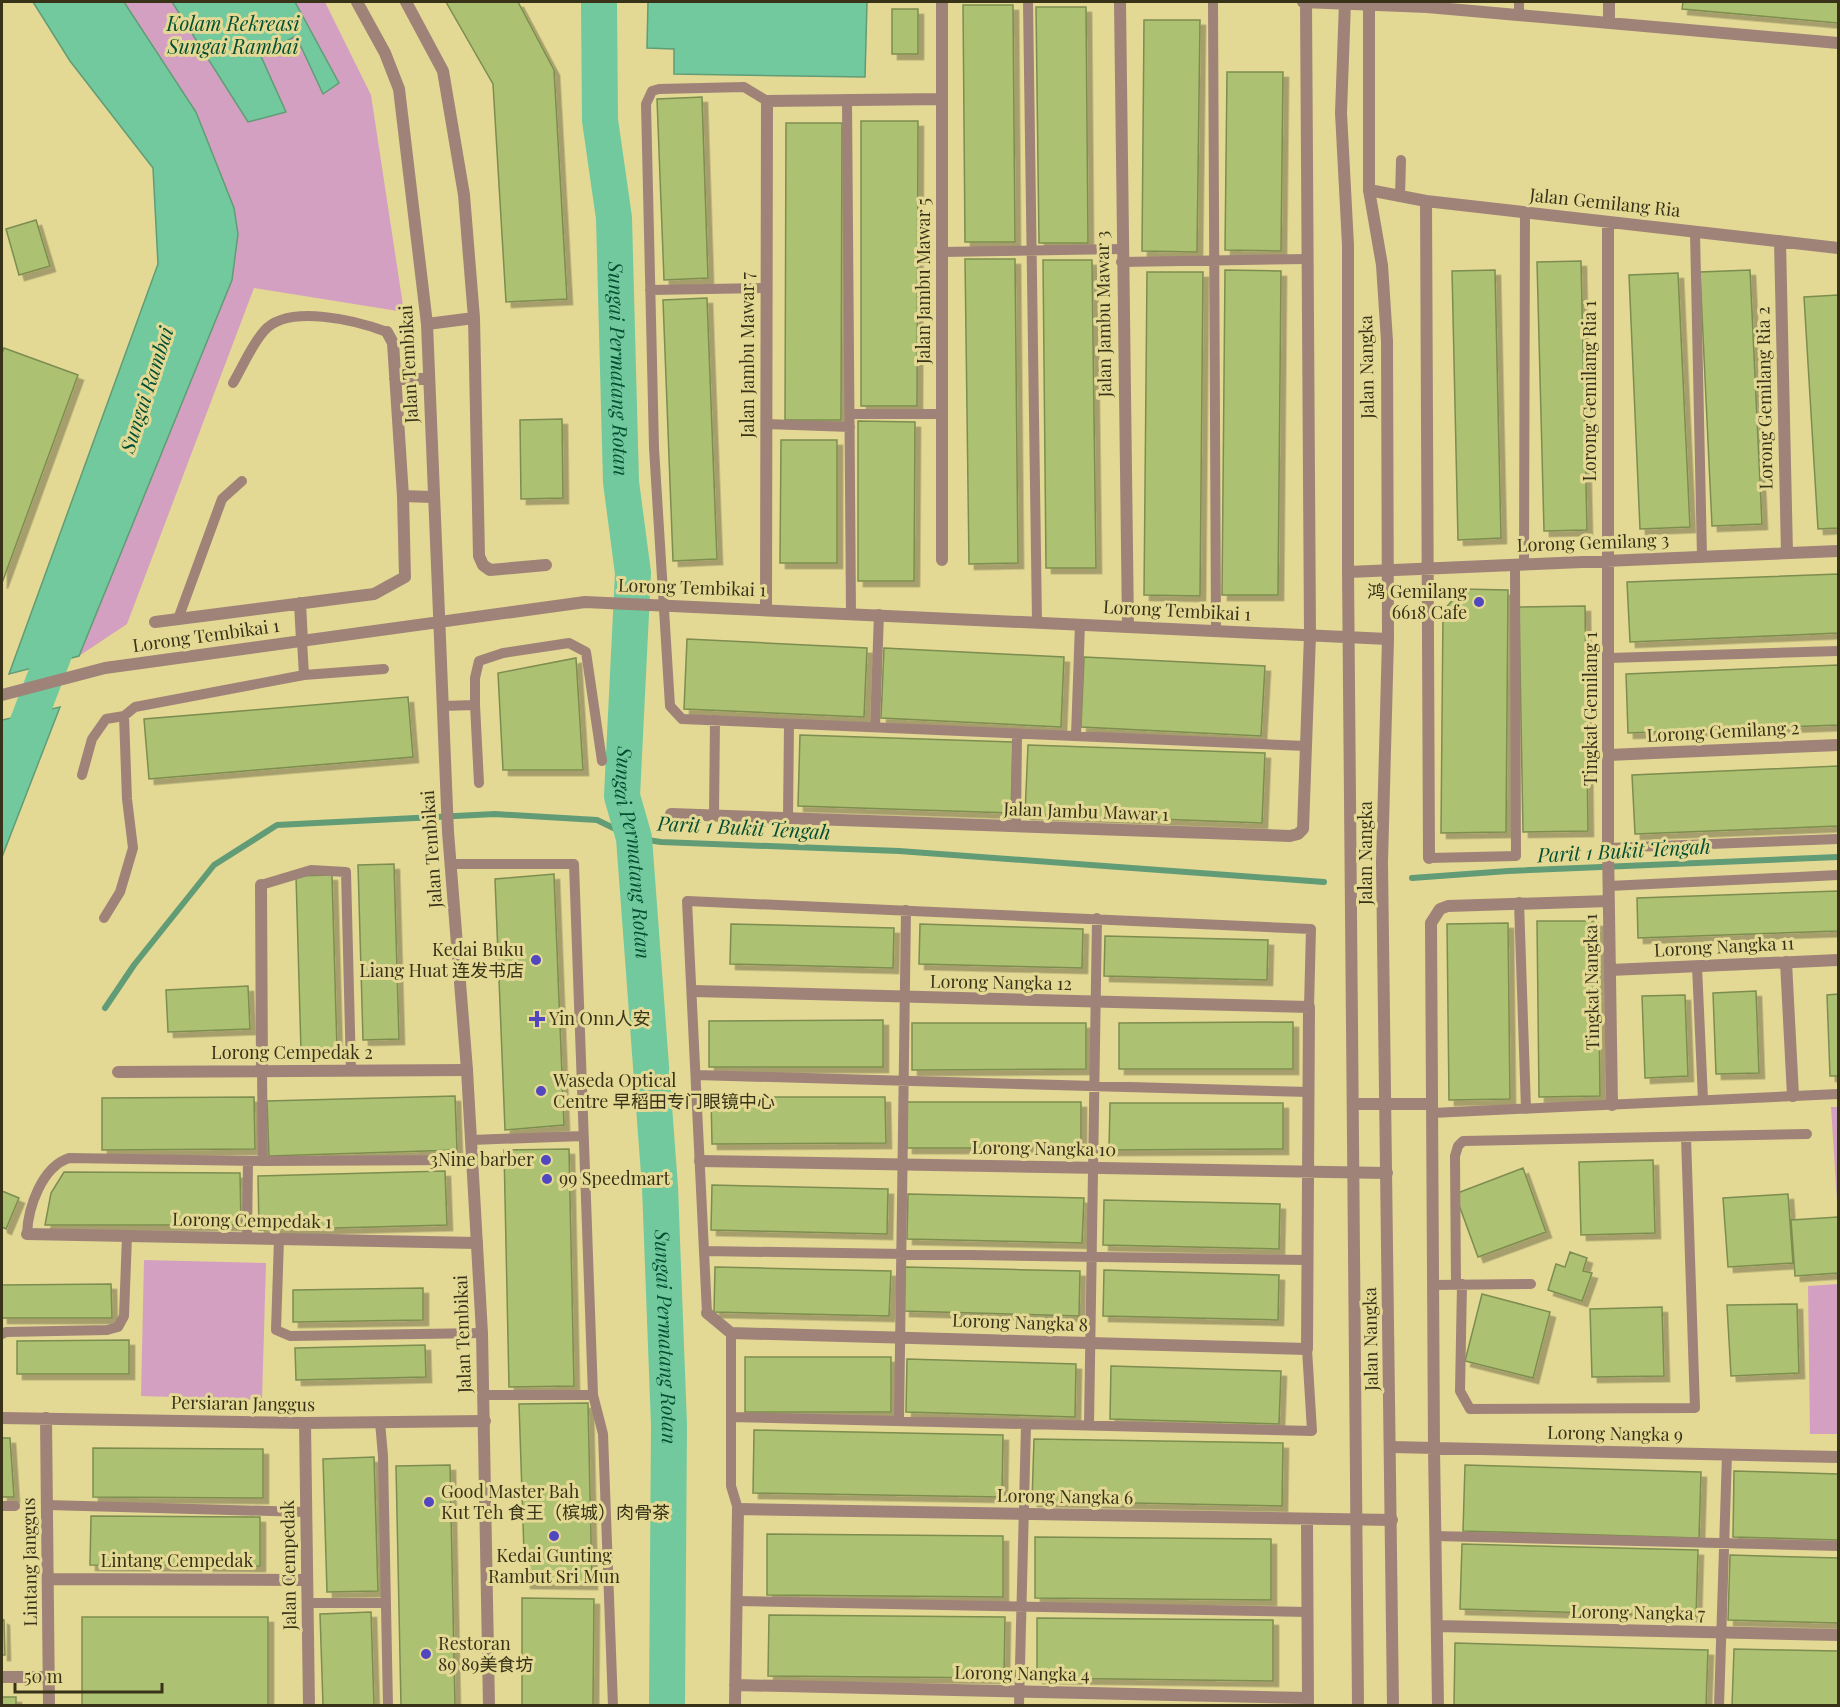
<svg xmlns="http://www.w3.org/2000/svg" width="1840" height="1707" font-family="'Playfair Display','Noto Sans SC',serif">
	<defs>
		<filter id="shadow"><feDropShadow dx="5.5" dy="5.5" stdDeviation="0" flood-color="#0004"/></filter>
	</defs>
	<rect width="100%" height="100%" fill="#e3d994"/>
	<path fill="#d4a0c1" d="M124 2H325L371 95 404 312 254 288 127 624 79 656 232 280 238 234 196 112Z
		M1831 1107H1838V1222V1217Z
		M144 1260 266 1263 262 1400 141 1396Z
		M1838 1284V1434H1810L1808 1286Z"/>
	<path fill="#72c99e" stroke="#619c76" stroke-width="1.5" d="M33 2H124L196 112 234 208 238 234 232 280 79 656 9 674 158 264 153 168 70 61Z
		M172 2H295L339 83 323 94 296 36 260 54 286 112 248 122Z
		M648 2H867L865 77 674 74V49L647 48Z
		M60 707 2 857V720Z"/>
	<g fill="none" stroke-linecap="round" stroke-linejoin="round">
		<path stroke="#619c76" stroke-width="6" d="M1412 878 1508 871 1838 857
			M105 1008 134 965 214 865 277 825 495 814 597 820 634 838 661 842 899 851 1324 882"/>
		<g stroke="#72c99e" stroke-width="36">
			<path id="s1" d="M599 2 600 120 614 218 621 482 633 573 622 796 634 838 660 1187 669 1425 667 1706"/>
			<path d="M2 790 68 617"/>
		</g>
	</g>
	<path fill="#acc172" stroke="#7d8d4f" stroke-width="1.5" filter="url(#shadow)" d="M446 2H518L554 70 567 299 506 302 493 84Z
		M1683 2H1838V23L1682 9Z
		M963 5H1013L1015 242H965Z
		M1036 7H1086L1088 243H1039Z
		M892 9H918V54H892Z
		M1144 20H1200L1197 252 1142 251Z
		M1227 72H1283L1281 251 1225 250Z
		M702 97 708 278 664 280 657 99Z
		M861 121H918L917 406H861Z
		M786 123H842L841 420H785Z
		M36 220 50 266 19 275 6 229Z
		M965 259H1015L1018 563 969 564Z
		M1043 260H1092L1096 568H1046Z
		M1581 261 1587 530 1544 531 1537 262Z
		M1225 270 1281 271 1278 595H1222Z
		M1495 270 1501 538 1458 540 1452 271Z
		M1750 270 1762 524 1712 526 1700 272Z
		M1147 272H1203L1200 596 1144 595Z
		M1678 273 1690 527 1640 529 1629 275Z
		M1838 295V528L1818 529 1804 297Z
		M707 298 717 559 673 561 663 300Z
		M4 348 78 375 2 583V353Z
		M562 419 563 498 521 499 520 420Z
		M858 421 915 422 914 581H858Z
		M781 440H837V563H780Z
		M1838 574V633L1630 642 1627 582Z
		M1462 589 1508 590 1506 832 1441 833 1443 611Z
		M1585 606 1588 831 1523 832 1519 607Z
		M687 639 867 648 864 717 684 709Z
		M884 648 1064 657 1061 727 881 718Z
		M1084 657 1265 666 1261 736 1081 727Z
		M576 658 583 770H503L498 673Z
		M1838 665V725L1628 733 1626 674Z
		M408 697 413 757 149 779 144 719Z
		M800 735 1013 742 1011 813 798 806Z
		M1028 745 1265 753 1262 823 1025 814Z
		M1838 766V826L1635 834 1632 775Z
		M394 864 399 1039 363 1040 358 865Z
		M554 874 564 1125 505 1130 495 879Z
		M332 875 337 1050 301 1051 296 876Z
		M1838 891V931L1638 938 1637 898Z
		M1537 921H1598L1600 1096 1539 1097Z
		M1508 923 1510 1099 1449 1100 1447 924Z
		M731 924 894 928 893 968 730 964Z
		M920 924 1083 929 1082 968 919 964Z
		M1105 936 1268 940 1267 980 1104 976Z
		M248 986 250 1029 168 1032 166 990Z
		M1756 991 1759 1073 1716 1074 1713 993Z
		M1838 994V1076H1830L1827 995Z
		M1685 995 1688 1076 1645 1078 1642 996Z
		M883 1020V1067H709V1021Z
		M1293 1022V1069H1119V1023Z
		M912 1023H1086V1069L912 1070Z
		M455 1096 457 1150 269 1156 267 1101Z
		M254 1097 255 1149 102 1150V1098Z
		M711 1097H885L886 1143 712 1144Z
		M907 1102H1081V1148H907Z
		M1110 1103H1283V1149L1109 1150Z
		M569 1149 574 1386 509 1387 504 1150Z
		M1653 1160 1655 1233 1581 1235 1579 1162Z
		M1523 1168 1546 1232 1478 1257 1455 1194Z
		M445 1171 447 1225 259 1230 258 1176Z
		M64 1172 240 1173 241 1225H45L51 1193Z
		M712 1185 888 1189 887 1234 711 1230Z
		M2 1191 19 1198 6 1229 2 1227Z
		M908 1194 1084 1198 1082 1243 907 1239Z
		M1788 1194 1793 1263 1728 1267 1723 1198Z
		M1104 1200 1280 1204 1279 1249 1103 1245Z
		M1838 1217V1273L1795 1276 1791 1220Z
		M1570 1252 1587 1258 1583 1271 1592 1273 1582 1301 1548 1290 1556 1264 1565 1267Z
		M715 1267 891 1271 889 1316 714 1312Z
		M905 1267 1080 1271 1079 1316 904 1311Z
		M1104 1270 1279 1275 1278 1320 1103 1316Z
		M111 1284 112 1318H2V1285Z
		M423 1288V1320L293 1322V1290Z
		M1482 1294 1550 1312 1533 1378 1465 1361Z
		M1797 1304 1799 1373 1731 1376 1727 1305Z
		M1662 1307 1664 1376 1592 1377 1590 1309Z
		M129 1340V1374H17V1341Z
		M425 1345 426 1377 296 1380 295 1348Z
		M745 1357H891V1412H745Z
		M907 1359 1076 1364 1075 1417 906 1412Z
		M1111 1366 1281 1371 1279 1424 1110 1419Z
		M588 1403 592 1584 525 1583 519 1404Z
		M754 1430 1003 1435 1002 1497 753 1493Z
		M2 1438H10L14 1497H2Z
		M1034 1439 1283 1443 1282 1506 1032 1501Z
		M93 1448 263 1449V1498L93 1497Z
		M374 1457 378 1591 327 1592 323 1459Z
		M450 1465 455 1706H401L396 1466Z
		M1465 1465 1701 1472 1699 1538 1463 1531Z
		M1734 1471 1838 1474V1540L1733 1537Z
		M91 1516 260 1517V1566L90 1565Z
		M767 1534 1003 1536V1597L767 1595Z
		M1035 1537 1271 1539V1600L1035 1598Z
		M1462 1544 1698 1550 1696 1616 1460 1609Z
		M1730 1555 1838 1558V1623L1728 1620Z
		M522 1598 594 1599 593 1706H522Z
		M371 1612 374 1706H323L320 1614Z
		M769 1615 1005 1617 1004 1678 768 1676Z
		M82 1617H268V1706H82Z
		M1037 1618 1273 1620V1681L1037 1678Z
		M2 1619 4 1620 5 1655H2Z
		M1455 1643 1708 1650 1706 1706H1454Z
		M1734 1649 1838 1651V1706H1732Z
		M2 1697H16V1706H2Z"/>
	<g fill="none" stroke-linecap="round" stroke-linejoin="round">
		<path stroke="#a08378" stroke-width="10" d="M1028 2 1037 622
			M1213 2 1216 631
			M1519 2V15
			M847 99 851 613
			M767 101 744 87 659 89 652 91 646 104 654 448 670 706 682 719 1306 746
			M1400 197 1401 160
			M1695 232 1702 557
			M942 252 1121 249
			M1121 262 1308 259
			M650 290 766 288
			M233 383C243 366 251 346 264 331 288 303 358 321 387 332
			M850 414H942
			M766 424 850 427
			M1524 564 1525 212
			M178 619 222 499 242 481
			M302 641 304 675 384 669
			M1609 658 1838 651
			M475 705 479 783
			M442 706 475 705V678L479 661 503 653 569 643 586 652 602 761
			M875 727 879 614
			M1076 735 1080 624
			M82 775 92 739 106 719 124 716 135 707 304 675
			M714 815 715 720
			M788 818 789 724
			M1016 827 1017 734
			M1608 848 1838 839
			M1429 858 1516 856 1515 565
			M450 864H574L593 1395 603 1434 613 1706
			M261 885 311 870 346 872 351 1071
			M1609 886 1838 875
			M1519 902 1526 1109
			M104 918 120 892 133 848 127 799 124 716
			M1697 966 1703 1100
			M262 1071 263 1161
			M696 1075 1309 1092
			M1432 1113 1838 1094
			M471 1140 583 1136
			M27 1234C28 1207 42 1167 69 1158L263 1161 472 1160
			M247 1239 248 1161
			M279 1239 276 1330 290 1336 482 1333
			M704 1251 1308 1260
			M1462 1284 1460 1391 1470 1409 1695 1408 1686 1137
			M1433 1285 1531 1284
			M1456 1285 1455 1156 1458 1146 1463 1141 1807 1134
			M707 1313 687 901 1311 929 1309 1007
			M731 1333V1486L738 1509
			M2 1334 6 1332 107 1330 118 1327 124 1316 127 1236
			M484 1395H593
			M731 1417 1312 1431 1307 1349
			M899 1421 906 910
			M380 1422 383 1456 388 1706
			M1089 1425 1097 918
			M47 1505 306 1512
			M2 1506H15
			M1435 1536 1838 1546
			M736 1601 1307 1612
			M307 1603H386
			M1019 1706 1026 1425
			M1719 1706 1727 1454"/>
		<path stroke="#a08378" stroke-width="12" d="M406 2 443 71 464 195 474 318 479 556 483 565 490 570 546 565
			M1120 2 1128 626
			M1303 2 1427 7 1838 43
			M1609 2V23
			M1369 190 1426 201 1838 248
			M1426 201 1429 858
			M1608 222V848L1612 1105
			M1780 241 1787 553
			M427 324 474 318
			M395 379H429
			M403 496 432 497
			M942 560V2
			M1348 572 1838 551
			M300 603 302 641
			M766 609 767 101 942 99
			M155 622 374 594 405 577 403 496 393 343 387 332
			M1608 755 1838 745
			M671 814 1290 836 1298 834 1303 829 1310 635 1306 2
			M261 885 262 1071
			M1786 962 1793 1096
			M1610 970 1838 960
			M693 991 1309 1007 1307 1349 731 1333 707 1313
			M118 1072 467 1070
			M1353 1104H1431
			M700 1161 1387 1173
			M27 1234 477 1243
			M2 1418 305 1423 485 1421
			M46 1418 49 1706
			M305 1423 309 1706
			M1391 1447 1838 1457
			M1307 1519 1308 1706
			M48 1579 307 1580
			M1437 1626 1838 1635
			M2 1677H49
			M735 1685 1308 1698
			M735 1706 738 1509 1392 1520
			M1438 1706 1434 1448 1431 923 1440 909 1448 906 1609 901"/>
		<path stroke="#a08378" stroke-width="12" d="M357 2 385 53 399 89 427 324 448 832 467 1070 482 1333 489 1706
			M1345 2 1341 113 1348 245V572L1358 1706
			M1369 2V190L1382 265 1387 341 1388 639 1382 862 1393 1706
			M2 695 105 668 585 602 1388 639"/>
	</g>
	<g fill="#5147be" stroke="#e3d994" stroke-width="2">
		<circle cx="1479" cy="602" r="6"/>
		<circle cx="536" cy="960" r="6"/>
		<path d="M534 1010h6v6h6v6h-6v6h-6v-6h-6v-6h6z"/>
		<circle cx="541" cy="1091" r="6"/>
		<circle cx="546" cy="1160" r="6"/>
		<circle cx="547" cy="1179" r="6"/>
		<circle cx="429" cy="1502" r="6"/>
		<circle cx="554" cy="1536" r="6"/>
		<circle cx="426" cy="1654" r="6"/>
	</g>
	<g text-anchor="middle" stroke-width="6" stroke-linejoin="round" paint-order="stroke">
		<g font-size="18" fill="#383318" stroke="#e3d994">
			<text transform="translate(1605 203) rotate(6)" y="6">Jalan Gemilang Ria</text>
			<text transform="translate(924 281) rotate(-90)" y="6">Jalan Jambu Mawar 5</text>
			<text transform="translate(1104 314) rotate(-91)" y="6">Jalan Jambu Mawar 3</text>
			<text transform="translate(748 355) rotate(-90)" y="6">Jalan Jambu Mawar 7</text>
			<text transform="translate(409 364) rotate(-93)" y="6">Jalan Tembikai</text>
			<text transform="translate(1367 367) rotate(-91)" y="6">Jalan Nangka</text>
			<text transform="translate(1590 391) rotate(-90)" y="6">Lorong Gemilang Ria 1</text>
			<text transform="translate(1765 398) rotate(-91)" y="6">Lorong Gemilang Ria 2</text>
			<text transform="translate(1593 543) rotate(-2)" y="6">Lorong Gemilang 3</text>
			<text transform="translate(692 588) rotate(2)" y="6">Lorong Tembikai 1</text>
			<text transform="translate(1177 611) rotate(3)" y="6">Lorong Tembikai 1</text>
			<text transform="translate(206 636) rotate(-8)" y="6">Lorong Tembikai 1</text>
			<text transform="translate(1591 709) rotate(-90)" y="6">Tingkat Gemilang 1</text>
			<text transform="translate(1723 732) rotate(-3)" y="6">Lorong Gemilang 2</text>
			<text transform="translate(1086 812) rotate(2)" y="6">Jalan Jambu Mawar 1</text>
			<text transform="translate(432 849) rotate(-94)" y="6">Jalan Tembikai</text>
			<text transform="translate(1366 853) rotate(-90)" y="6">Jalan Nangka</text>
			<text transform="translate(1724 947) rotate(-3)" y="6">Lorong Nangka 11</text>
			<text transform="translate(1592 982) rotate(-91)" y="6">Tingkat Nangka 1</text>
			<text transform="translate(1001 983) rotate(1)" y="6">Lorong Nangka 12</text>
			<text x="292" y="1059">Lorong Cempedak 2</text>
			<text transform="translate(1044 1149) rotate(1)" y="6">Lorong Nangka 10</text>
			<text transform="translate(252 1221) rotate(1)" y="6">Lorong Cempedak 1</text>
			<text transform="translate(1020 1323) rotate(2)" y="6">Lorong Nangka 8</text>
			<text transform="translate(463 1334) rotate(-92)" y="6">Jalan Tembikai</text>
			<text transform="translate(1371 1339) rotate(-91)" y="6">Jalan Nangka</text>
			<text transform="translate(243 1404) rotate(1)" y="6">Persiaran Janggus</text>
			<text transform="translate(1615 1434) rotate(1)" y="6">Lorong Nangka 9</text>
			<text transform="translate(1065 1497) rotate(1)" y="6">Lorong Nangka 6</text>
			<text x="177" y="1567">Lintang Cempedak</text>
			<text transform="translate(30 1562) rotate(-91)" y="6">Lintang Janggus</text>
			<text transform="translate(289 1565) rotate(-91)" y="6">Jalan Cempedak</text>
			<text transform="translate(1638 1613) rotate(1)" y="6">Lorong Nangka 7</text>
			<text transform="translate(1022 1674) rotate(1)" y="6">Lorong Nangka 4</text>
		</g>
		<g font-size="18" fill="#383318" stroke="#e3d994" text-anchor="start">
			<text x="1467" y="598" text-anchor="end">鸿 Gemilang<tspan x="1467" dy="21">6618 Cafe</tspan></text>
			<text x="524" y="956" text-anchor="end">Kedai Buku<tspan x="524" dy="21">Liang Huat 连发书店</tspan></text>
			<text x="549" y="1025">Yin Onn人安</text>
			<text x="553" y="1087">Waseda Optical<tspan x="553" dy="21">Centre 早稻田专门眼镜中心</tspan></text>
			<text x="534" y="1166" text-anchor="end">3Nine barber</text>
			<text x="559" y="1185">99 Speedmart</text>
			<text x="441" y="1498">Good Master Bah<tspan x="441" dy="21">Kut Teh 食王（槟城）肉骨茶</tspan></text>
			<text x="554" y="1562" text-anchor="middle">Kedai Gunting<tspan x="554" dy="21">Rambut Sri Mun</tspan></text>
			<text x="438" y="1650">Restoran<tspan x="438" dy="21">89 89美食坊</tspan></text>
		</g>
		<g font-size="20" font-style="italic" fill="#044e32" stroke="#e3d994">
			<text x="233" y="31">Kolam Rekreasi<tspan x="233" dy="23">Sungai Rambai</tspan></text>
			<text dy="7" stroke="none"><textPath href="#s1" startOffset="368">Sungai Permatang Rotan</textPath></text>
			<text transform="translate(147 390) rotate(-72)" y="7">Sungai Rambai</text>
			<text transform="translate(744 828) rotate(3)" y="7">Parit 1 Bukit Tengah</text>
			<text transform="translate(1624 851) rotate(-3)" y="7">Parit 1 Bukit Tengah</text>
			<text dy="7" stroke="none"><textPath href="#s1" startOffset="854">Sungai Permatang Rotan</textPath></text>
			<text dy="7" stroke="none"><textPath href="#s1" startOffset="1340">Sungai Permatang Rotan</textPath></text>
		</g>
	</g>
	<rect width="1840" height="1707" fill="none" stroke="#383318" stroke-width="6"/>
	<path d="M15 1683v9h147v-9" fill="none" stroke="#383318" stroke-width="3"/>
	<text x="24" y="1683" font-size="18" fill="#383318" stroke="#e3d994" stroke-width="4.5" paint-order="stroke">50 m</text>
</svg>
